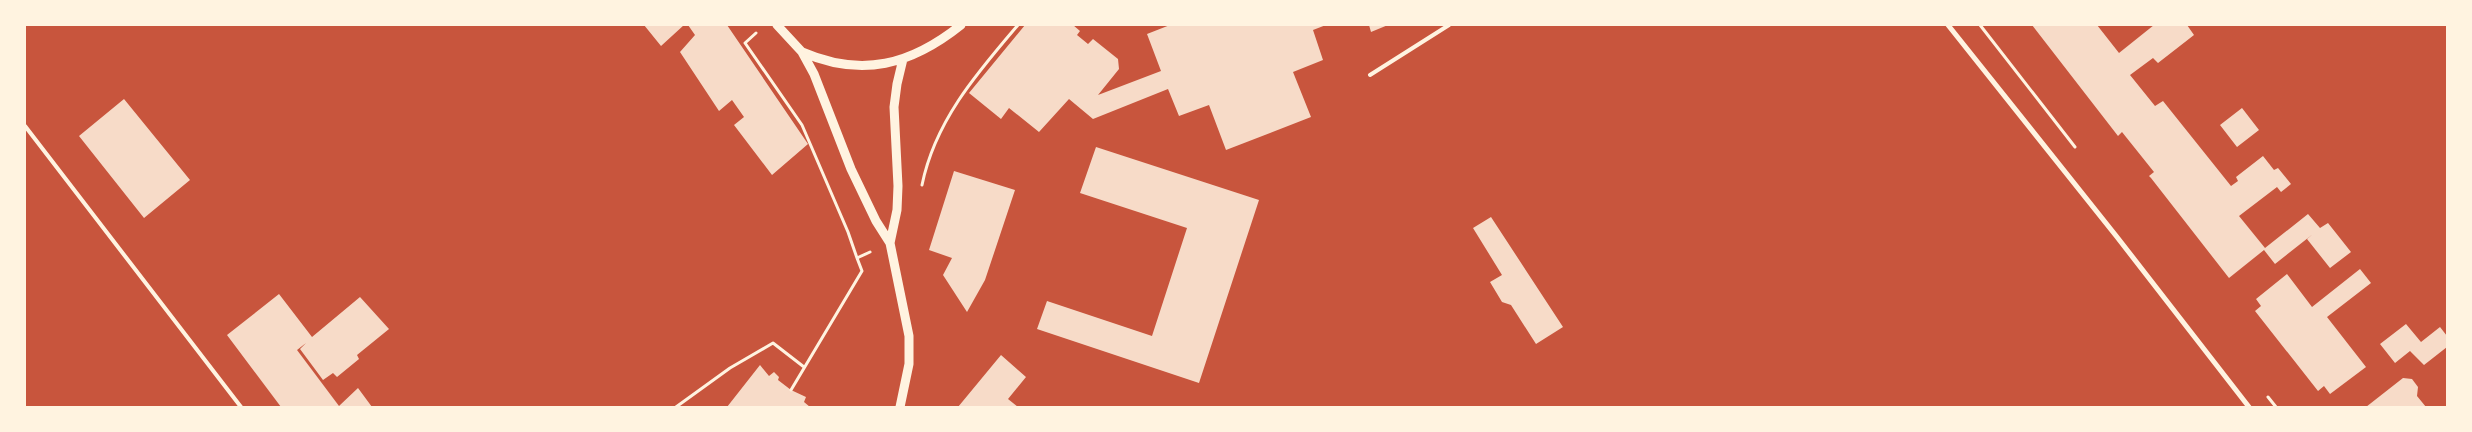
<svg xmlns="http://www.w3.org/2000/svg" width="2472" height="432" font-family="Manrope,sans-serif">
	<rect width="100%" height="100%" fill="#c8553d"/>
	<path fill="#f7dbc8" d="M644 25H684L661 46Z
		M688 25H727L808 144 772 175 734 125 744 117 732 100 719 111 680 52 695 35Z
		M1025 25H1073L1080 31 1077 35 1088 44 1093 39 1118 59 1119 69 1098 95 1161 71 1147 34 1170 25H1326L1313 30 1323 60 1293 72 1311 117 1226 150 1209 105 1179 116 1168 89 1093 119 1069 99 1039 132 1009 108 1001 119 969 93Z
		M1369 25H1388L1371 32Z
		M2032 25H2097L2119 53 2154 25H2187L2194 35 2158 63 2153 58 2130 75 2155 106 2163 101 2231 186 2238 181 2236 177 2263 156 2274 170 2278 168 2291 184 2281 192 2277 187 2239 216 2265 248 2308 214 2320 228 2328 223 2351 252 2330 268 2307 239 2313 234 2275 264 2264 250 2229 278 2151 178 2149 176 2154 172 2122 132 2118 136Z
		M124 99 190 180 144 218 79 136Z
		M2242 108 2259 130 2237 147 2220 125Z
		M1096 147 1259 200 1199 383 1037 329 1047 301 1152 336 1187 228 1080 193Z
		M954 171 1015 190 985 280 967 312 943 275 952 258 929 250Z
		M1491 217 1563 327 1536 344 1511 305 1502 302 1490 282 1502 275 1473 228Z
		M2360 269 2371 283 2327 317 2366 367 2330 394 2324 386 2318 391 2255 311 2261 306 2256 299 2287 274 2312 307Z
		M279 294 312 337 360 297 389 329 357 355 359 359 337 377 333 373 323 380 300 349 306 343 297 350 339 406 358 388 372 407H281L227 335Z
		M2406 324 2421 342 2440 327 2447 336V347L2424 365 2410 351 2395 363 2380 344Z
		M1001 355 1026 377 1008 399 1018 407H958Z
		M760 365 769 376 774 372 779 377 778 380 791 390 806 397 804 402 810 407H727Z
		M2403 378 2412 379 2418 387 2417 396 2426 407H2366Z"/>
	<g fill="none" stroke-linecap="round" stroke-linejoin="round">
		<path stroke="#fff3e0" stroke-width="3" d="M1980 25 2075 147
			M756 33 745 43 802 125 848 232 857 258 870 252
			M922 185C935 121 977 73 1018 25
			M791 390 862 271 857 258
			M2268 397 2276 407
			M676 407 730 368 773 343 804 367"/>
		<path stroke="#fff3e0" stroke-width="4" d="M1370 75 1449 25
			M25 126 241 407"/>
		<path stroke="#fff3e0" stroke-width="5" d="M1948 25 2117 237 2249 407"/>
		<path stroke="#fff3e0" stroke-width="9" d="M777 25 802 52 814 74 851 169 876 221 890 243 909 336V364L900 407
			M802 52C862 78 911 65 961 25
			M890 243 897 210 898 186 894 107 897 84 903 59"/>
	</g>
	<rect width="2472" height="432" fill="none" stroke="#fff3e0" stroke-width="52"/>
</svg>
